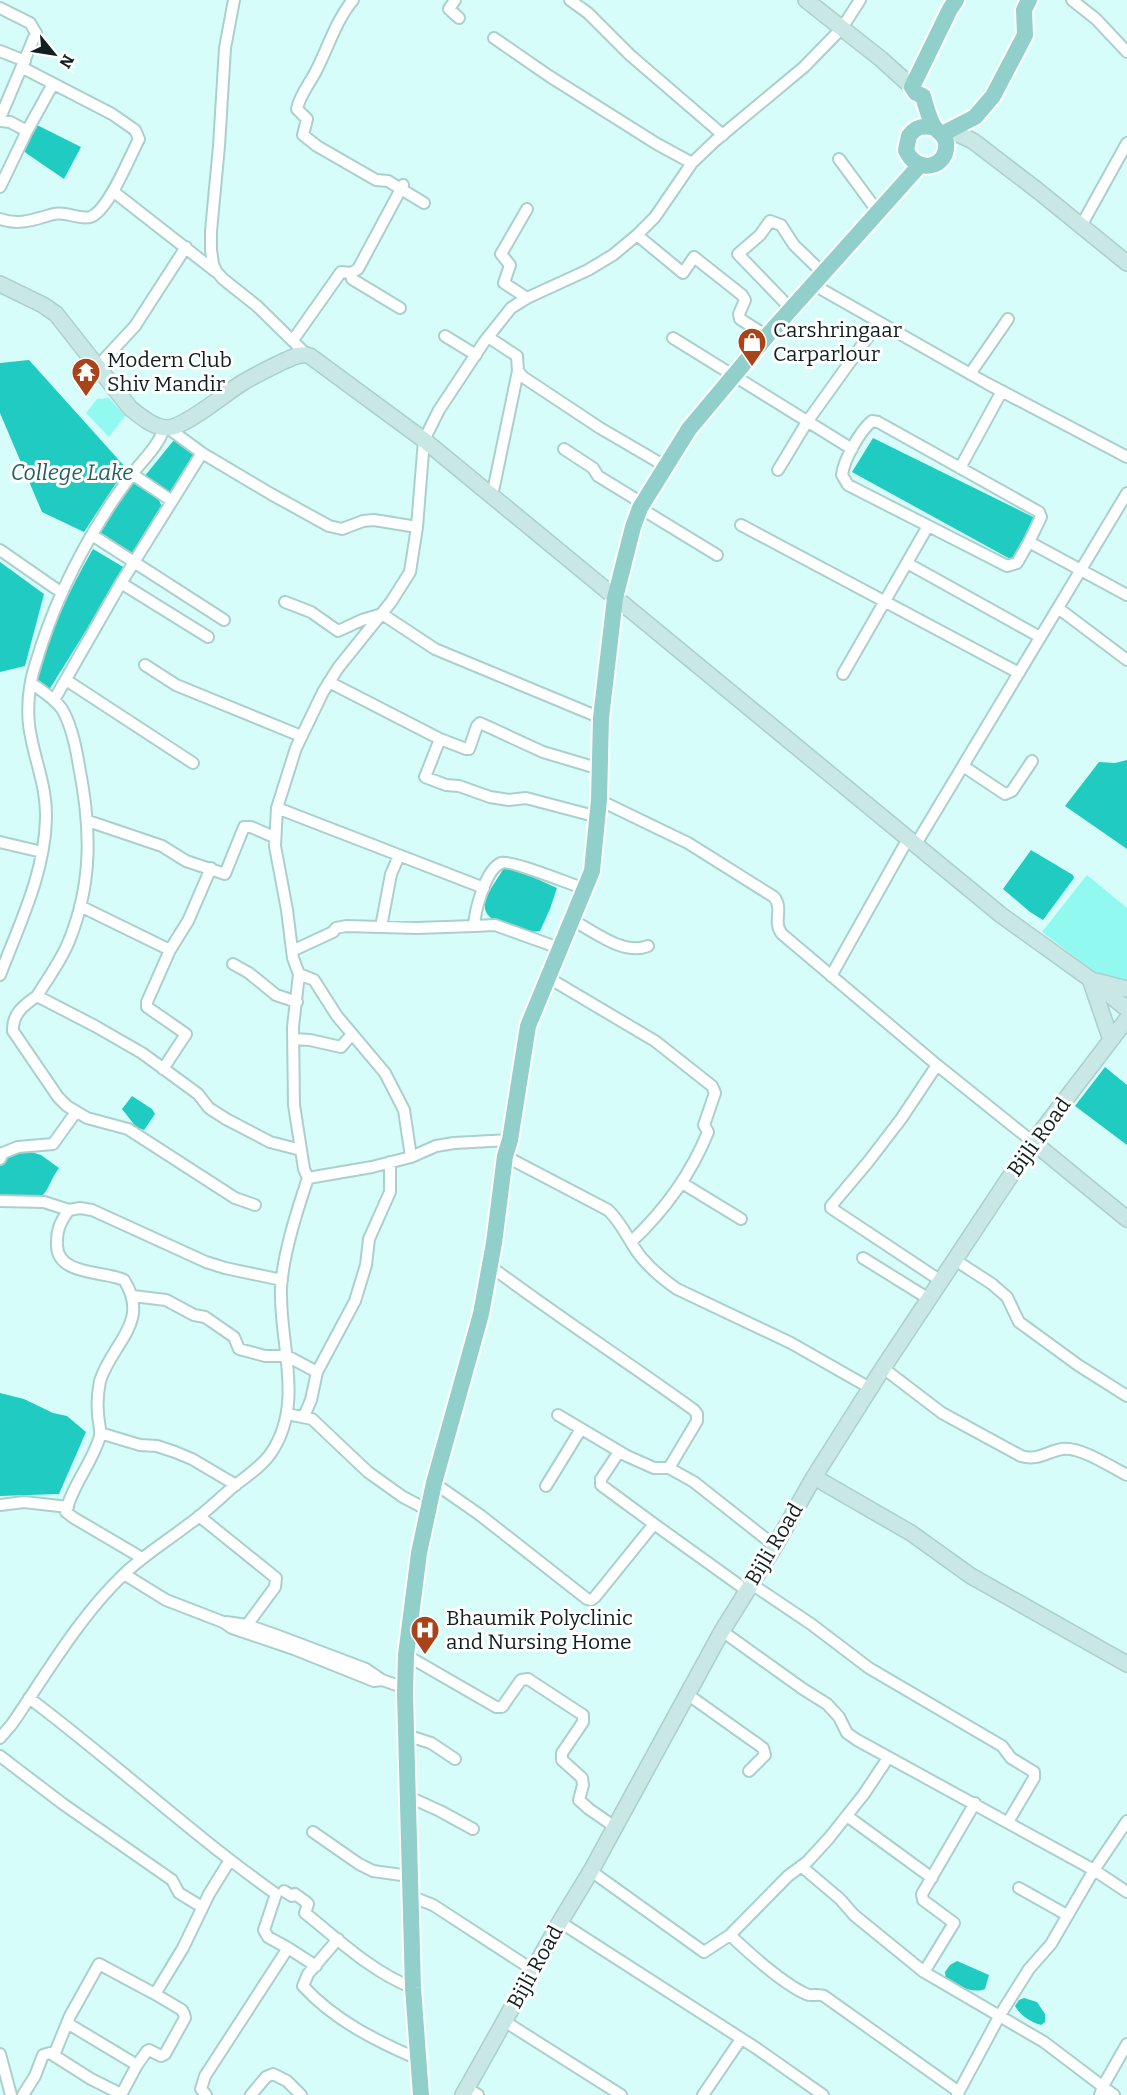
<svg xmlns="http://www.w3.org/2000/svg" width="1127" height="2095" font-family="Bitter,serif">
	<rect width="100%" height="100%" fill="#d6fdf9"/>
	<path fill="#92f9f0" d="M109 398 125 416 109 437 86 413 97 399Z
		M1087 875 1127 908V987L1112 985 1042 932Z"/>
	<path fill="#20cbc1" d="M35 124 81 147 64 179 26 153 22 149Z
		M29 360 126 468 84 532 42 512 0 413V363Z
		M873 438 1035 518 1012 560 852 472Z
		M174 440 195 455 168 497 144 477Z
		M134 479 158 498 163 509 133 554 99 535Z
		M93 549 125 568 49 690 39 687 37 680C49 633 69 591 93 549Z
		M0 562 44 594 25 666 0 672Z
		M1127 760V849L1065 806 1099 762 1115 763Z
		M1031 850 1073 875 1074 878 1043 920 1030 912 1003 889Z
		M504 868 526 874 557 888 550 909 540 931C528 933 518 930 507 926 468 913 489 893 504 868Z
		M1105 1067 1127 1085V1145L1075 1106Z
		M132 1096 152 1109 155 1114 144 1130 136 1127 122 1109Z
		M28 1151 41 1155 59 1168C51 1178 49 1191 39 1199L0 1198V1165L13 1154Z
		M0 1393 24 1399 53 1413 67 1416 86 1432 59 1494 0 1496Z
		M957 1961 989 1975 985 1989C973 1994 956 1985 946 1980L945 1972 950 1965Z
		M1024 1998 1037 2002 1045 2014V2022L1041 2025C1030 2022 1021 2016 1015 2006L1019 2000Z"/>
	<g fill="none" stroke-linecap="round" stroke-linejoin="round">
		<g stroke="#abd0cc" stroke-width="14">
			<path id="street" d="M234 0 225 48 219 146 211 231V250L213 264 216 271 223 279 257 306 306 354
				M353 0C336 20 328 48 316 71 310 83 299 96 297 109L307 119 303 135 317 146 376 180 388 181 424 203
				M455 0 449 9 459 18
				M570 0 588 13 630 55 723 135
				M1072 0 1096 19 1127 52
				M0 8 30 23 36 33 0 118
				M494 38 549 76 657 144 692 163
				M0 51 25 61
				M0 121 10 122 27 131 0 187
				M27 131 53 84
				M839 159 878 212
				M114 192 215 271
				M527 209 501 254 510 265 504 283 527 298
				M0 219C20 226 35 219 54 214 67 211 78 220 90 217 108 212 130 156 139 139L135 130 112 114 23 68
				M1081 226 1127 143
				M637 235 683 273 694 257 742 295 745 300 739 314 740 319 767 336
				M351 273 352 279 400 308
				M814 285 988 384 1127 457
				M792 310 738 254 760 235 770 221 781 225 794 245 824 274
				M445 336 476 355
				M488 337 517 356 518 371 523 377 600 428 665 466
				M673 338 852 449
				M293 340 341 272 351 273 358 269 403 185
				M97 367 135 326 186 247
				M970 374 1008 319
				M168 428 202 453 271 494 329 526 342 529 363 521 374 520 417 527
				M564 449 593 468 598 476 642 503
				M960 468 1002 391
				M778 470 807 422 878 323
				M132 474 172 501
				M492 496 518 371
				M640 508 717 555
				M741 525 1019 673
				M92 535 224 620
				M1029 542 1017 563 1007 566 848 485 842 475C844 459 860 431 872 421L878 422 1039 512 1041 517 1029 542 1127 595
				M0 550 62 593
				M907 563 1040 637
				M121 583 208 637
				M285 602 311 612 338 631 362 620 382 614 435 649 601 718
				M1058 608 1127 660
				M145 665 176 685 301 736
				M843 674 928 526
				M66 680 193 763
				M329 682 440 739 466 749H469L477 726 480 723 543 752 600 769
				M31 683C42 691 54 698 62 709 72 726 76 747 79 766 91 827 93 882 69 941 61 961 48 978 37 996
				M54 700 121 583 202 453
				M440 739 425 777 446 785 459 786 490 797 509 800 526 798 598 817
				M963 766 1005 794 1012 791 1032 761
				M599 800 688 843 774 897C784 909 772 922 782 934L937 1065 1033 1142
				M277 808 484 888
				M88 821 162 846 186 861 225 874 244 827H251L274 837
				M0 842 42 852
				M916 844 1127 493
				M80 906 170 950 147 1002V1007L186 1034 163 1069
				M572 920C594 931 623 956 648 946
				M381 927 391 874 399 856
				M559 948 495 925 474 926C475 911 485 870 501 863 509 859 572 885 586 889
				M170 950 188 921 211 868
				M292 951 333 932 336 928 346 926 417 928 474 926
				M233 964 249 973 276 995 297 1002
				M299 974 314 980 337 1016 385 1073 404 1110 411 1157
				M0 975C19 925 45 873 46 818 47 785 33 757 29 725 27 707 29 684 35 666 51 611 76 558 107 510 115 497 124 485 133 473 144 459 159 445 164 428
				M831 976 909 837
				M547 977 655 1041 712 1086 715 1093 704 1125 708 1132C691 1174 664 1211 631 1242
				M294 1039 310 1040 341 1047 352 1034
				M937 1065 901 1119 868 1162 831 1206V1208L941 1281
				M505 1156 608 1210C623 1224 629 1242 641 1257 651 1269 664 1280 677 1289L791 1343 870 1388
				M0 1159 3 1153 18 1147 53 1144 76 1112
				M308 1178 372 1167 411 1157 436 1146 454 1143 510 1140
				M682 1183 741 1219
				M0 1201 44 1202 69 1210
				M255 1205 235 1198 128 1129 87 1118 67 1106 58 1097 13 1031C12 1014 24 1005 37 996L95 1026 142 1053 198 1094 209 1108 226 1119 270 1142 301 1150
				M863 1258 929 1299
				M955 1260 992 1284 1007 1297 1019 1322 1078 1365 1127 1396
				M490 1266C557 1316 626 1361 694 1410L697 1414V1421L669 1468
				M133 1296 166 1300 194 1315 205 1317 234 1337 239 1349 265 1356H287L317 1372
				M883 1368 942 1413 1021 1456C1038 1461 1046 1452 1062 1449 1080 1446 1111 1467 1127 1475
				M287 1414 312 1419 368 1472 403 1497 428 1510
				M558 1415 627 1456 654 1468H669L694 1482 775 1546
				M304 1416 311 1400 317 1372 355 1301 366 1265 369 1239 390 1192V1162
				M100 1433 140 1445 157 1446 175 1452 192 1459 236 1485
				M619 1452 601 1479V1485L654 1524
				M434 1483 480 1515 587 1599 591 1600 595 1597 654 1524 746 1590
				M546 1486 581 1429
				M0 1505 24 1502 68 1507
				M199 1516 276 1578 275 1587 247 1625
				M142 1558 74 1518 66 1512C72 1485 93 1462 100 1436 101 1428 98 1420 98 1413 97 1403 98 1391 100 1381 112 1343 151 1322 124 1280 106 1271 58 1276 57 1246 56 1231 60 1222 69 1210L80 1208 92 1210 206 1262 225 1268 282 1280
				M124 1574C144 1555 167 1541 189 1524 205 1513 219 1499 234 1486 247 1476 262 1466 271 1453 305 1403 279 1343 281 1288 283 1254 297 1211 308 1178L304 1169 294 1105 293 1027 299 974 293 958 287 910 275 846 277 808 296 748 323 692 338 668 391 602 410 572 417 527 424 440 439 410 484 342 511 308 527 298 588 270 613 255 637 235 655 217 692 163 715 141 804 67 842 28 860 0
				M750 1583 811 1624 869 1668 1002 1746 1011 1758 1034 1772V1778L1008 1822
				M226 1622 247 1625 276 1635 366 1669 382 1680 405 1688
				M722 1631 803 1689 827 1704 839 1717 847 1733 857 1740 1094 1870 1127 1892
				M406 1655 496 1707H502L521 1680 528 1679 583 1715V1722L562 1753V1760L582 1778 583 1785 579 1800 589 1809 615 1827
				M687 1694 763 1748 765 1755 749 1771
				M29 1698C113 1761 190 1833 276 1894L264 1930 268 1937 288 1948 205 2076 201 2089 206 2095
				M406 1735 431 1743 455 1759
				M0 1738 12 1724C47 1673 79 1617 124 1574L166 1600 223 1622 232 1628 294 1649 374 1681 382 1680
				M0 1756 63 1804 172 1880 179 1893 202 1907
				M888 1758 864 1794 829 1838 807 1862 788 1876 730 1935C749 1953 782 1983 806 1994 812 1997 817 1993 824 1996L959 2092
				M407 1796 440 1811 473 1829
				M847 1816 932 1878
				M313 1832 359 1864 373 1871 409 1876
				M801 1866 840 1899 854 1915 924 1972 1044 2042 1114 2095
				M591 1871 704 1952 730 1935
				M1019 1888 1067 1915
				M284 1891 292 1896 295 1894 306 1902 308 1904 305 1913C339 1940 372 1972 413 1988
				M410 1896 433 1905 533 1970
				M560 1922 756 2048 823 2095
				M338 1939 308 1974 303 1986C334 2020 376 2041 418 2059
				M288 1948 316 1966
				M924 1972 954 1923 923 1900 922 1894 975 1803
				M504 2021 621 2095
				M67 2023 137 2065 121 2095
				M0 2054 11 2095
				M54 2055 70 2016 99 1964 155 1994 183 1948 209 1894 230 1860
				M137 2065 147 2051 149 2050 161 2056 165 2054 185 2018 184 2014 182 2010 155 1994
				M467 2088 478 2095
				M23 2095 35 2076 43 2055 50 2053 91 2079 121 2094
				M251 2095 266 2077 273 2074 287 2081 301 2095
				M703 2095 741 2039
				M957 2095 1000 2015 1029 1969 1051 1944 1094 1870 1127 1821
				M1100 2095 1103 2086 1127 2044"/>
		</g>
		<g stroke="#abd0cc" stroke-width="18">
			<path id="secondary" d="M806 0 881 59 912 87
				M943 135 958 134 973 141 1037 190 1127 263
				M0 284 43 305 56 314 130 408C140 416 154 428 167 428 184 428 226 393 242 383 255 375 270 368 284 361 292 358 301 352 310 356L424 440 1001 915 1090 979 1127 1009
				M1090 979 1111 1040
				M1096 981 1127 989
				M1033 1142 1127 1219
				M814 1477 911 1533 971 1576 1127 1664
				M463 2095 560 1922 591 1871 722 1631 775 1546 814 1477 883 1368 1033 1142 1127 1019"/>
		</g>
		<g stroke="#fff" stroke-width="20">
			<path id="primary" d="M935 128C924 125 916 126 909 136L906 150C916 175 949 168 946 143 945 134 939 133 935 128 929 120 926 106 923 96L916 93 912 87 950 9 956 0
				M942 134 975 117 993 96 1025 35 1024 10 1029 0
				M421 2095 413 1988 405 1693 406 1655 419 1553 434 1483 481 1314 494 1243 505 1156 510 1140 528 1026 592 871 599 800 601 718 615 598 633 527 640 508 689 429 767 336 920 165"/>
		</g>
		<use href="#street" stroke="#fff" stroke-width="10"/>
		<use href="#secondary" stroke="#c8e7e5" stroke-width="15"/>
		<use href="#primary" stroke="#91cfcb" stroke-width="16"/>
	</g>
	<defs>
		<g id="shop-pin" transform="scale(1.5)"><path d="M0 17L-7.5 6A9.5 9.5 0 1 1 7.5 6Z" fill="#a9431a" stroke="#fff"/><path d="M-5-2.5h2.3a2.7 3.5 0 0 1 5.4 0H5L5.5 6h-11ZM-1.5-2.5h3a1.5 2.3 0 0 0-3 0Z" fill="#fff"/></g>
		<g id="temple-pin" transform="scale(1.5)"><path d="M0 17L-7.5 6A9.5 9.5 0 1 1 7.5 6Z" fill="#a9431a" stroke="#fff"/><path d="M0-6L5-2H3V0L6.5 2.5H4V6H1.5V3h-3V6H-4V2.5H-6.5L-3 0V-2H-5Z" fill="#fff"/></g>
		<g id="hospital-pin" transform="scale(1.5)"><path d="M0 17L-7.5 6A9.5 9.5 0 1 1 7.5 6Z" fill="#a9431a" stroke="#fff"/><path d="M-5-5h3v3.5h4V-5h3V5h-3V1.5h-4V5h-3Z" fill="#fff"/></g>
	</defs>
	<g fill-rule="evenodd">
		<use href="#shop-pin" x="752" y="342"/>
		<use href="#temple-pin" x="86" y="372"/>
		<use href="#hospital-pin" x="425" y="1630"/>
	</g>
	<g text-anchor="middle" stroke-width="6" stroke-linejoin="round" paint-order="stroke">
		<g font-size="21" fill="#11201f" stroke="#fff" text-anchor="start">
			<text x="773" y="337">Carshringaar<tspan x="773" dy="24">Carparlour</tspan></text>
			<text x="107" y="367">Modern Club<tspan x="107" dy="24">Shiv Mandir</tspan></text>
			<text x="446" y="1625">Bhaumik Polyclinic<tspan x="446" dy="24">and Nursing Home</tspan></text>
		</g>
		<g font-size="21" fill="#11201f" stroke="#fff">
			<text transform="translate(1039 1137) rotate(-54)" y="7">Bijli Road</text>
			<text transform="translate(774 1544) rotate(-59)" y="7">Bijli Road</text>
			<text transform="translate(535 1967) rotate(-61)" y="7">Bijli Road</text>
		</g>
		<g font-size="22" font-style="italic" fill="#24625d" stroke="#fff">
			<text x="72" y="480">College Lake</text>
		</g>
	</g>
	<g transform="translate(54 54) rotate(120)" stroke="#ffffff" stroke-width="4.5" paint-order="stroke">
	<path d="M0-4.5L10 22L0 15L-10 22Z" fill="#11201f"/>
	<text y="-9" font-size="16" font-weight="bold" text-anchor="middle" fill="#11201f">N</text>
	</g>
</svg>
